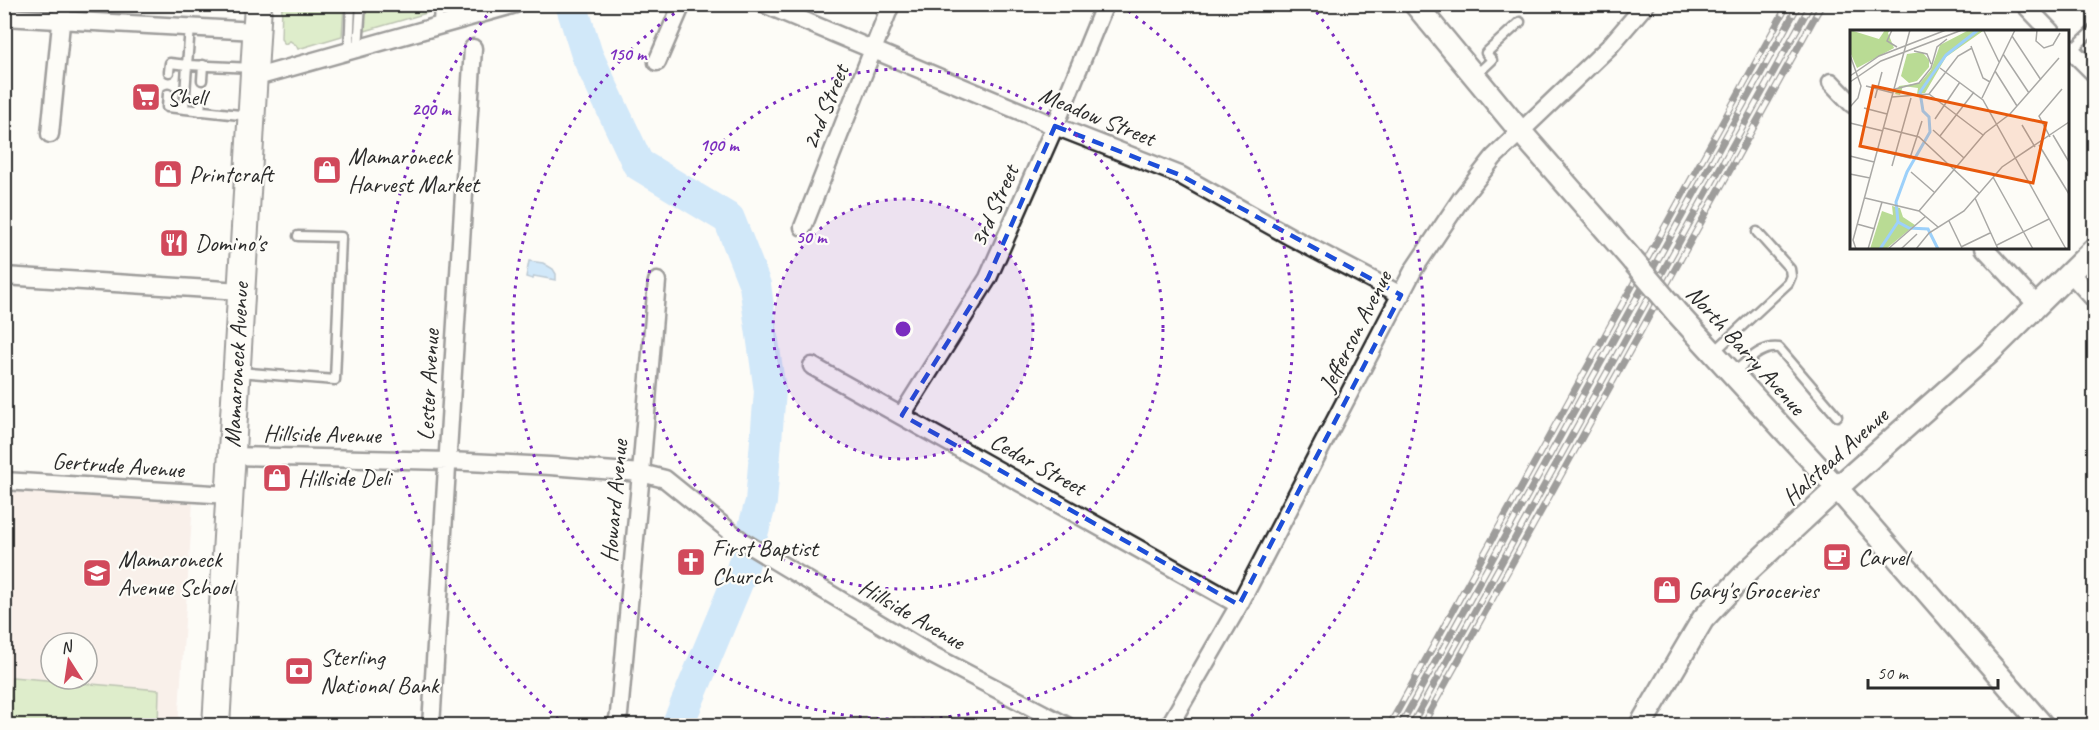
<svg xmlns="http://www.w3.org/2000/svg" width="2099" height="730" font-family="Caveat,sans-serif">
	<rect width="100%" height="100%" fill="#fdfcf7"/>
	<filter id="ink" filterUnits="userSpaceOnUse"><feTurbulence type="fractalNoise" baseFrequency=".0167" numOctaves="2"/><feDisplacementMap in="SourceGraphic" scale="12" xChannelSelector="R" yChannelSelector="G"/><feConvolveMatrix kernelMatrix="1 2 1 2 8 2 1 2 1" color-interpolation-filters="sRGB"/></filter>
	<g filter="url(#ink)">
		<path fill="#f3e2da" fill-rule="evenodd" d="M4 487 193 502 178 725H5ZM51 643H87V679H51Z"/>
		<path fill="#b9db94" stroke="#728360" stroke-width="1.5" d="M282 5H344L342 36 298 49 296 45 290 41 285 44 281 39Z
			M373 5H428L427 13 365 31 363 14Z
			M12 677 159 690 158 725H9Z"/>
		<path fill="#9cd0fa" stroke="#6f8ea7" stroke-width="1.5" d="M529 261 543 263 553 269 556 274V280L534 276 533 279 526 277Z"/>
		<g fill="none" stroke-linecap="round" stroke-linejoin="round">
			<path stroke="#9cd0fa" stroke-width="32" d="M571 4 587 55 638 164 729 219 755 285 770 391 761 502 741 573 677 726"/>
			<g stroke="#2b2b2b" stroke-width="13">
				<path id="service" d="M438 25 439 4
					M358 48 361 4
					M349 51 351 4
					M2071 51 2094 29
					M169 72 170 63 187 65 190 27
					M1475 76 1492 60 1486 53 1520 22
					M202 80 203 65
					M168 94 167 107 249 116
					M184 109 187 65 253 68
					M200 111 201 101
					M1714 352 1788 283 1791 276 1790 269 1757 232
					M239 372 335 380 341 237 298 236
					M1733 373C1746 363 1761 345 1779 348L1837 416"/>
			</g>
			<g stroke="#2b2b2b" stroke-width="21">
				<path id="minor" d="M764 4 1055 126 1180 175 1291 237 1401 295
					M2024 4 2051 32
					M4 17 256 31
					M2068 47 2094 73
					M657 62 682 4
					M253 78 516 4
					M1831 82 1852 104
					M50 134 63 4
					M803 227 891 4
					M1984 248 2037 305
					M2071 274 2094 299
					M4 276 241 291
					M812 366 1239 605
					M902 415 988 278 1055 126 1105 4
					M231 456 448 461 550 466 641 473 665 479 742 541 932 655 1067 726
					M4 481 229 495
					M431 726 473 48
					M616 726 619 714 641 473 657 281
					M1169 726 1239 605 1414 269 1461 199 1494 157 1609 47 1646 4"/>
			</g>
			<g stroke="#2b2b2b" stroke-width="26">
				<path id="tertiary" d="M1415 4 1520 131 1633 261
					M1677 313 1837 488 2043 726
					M1640 726 1703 619 1748 571 1837 488 1988 354 2094 249"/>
			</g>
			<g stroke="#2b2b2b" stroke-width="30">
				<path id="primary" d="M216 726 258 4"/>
			</g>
			<use href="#service" stroke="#fdfcf7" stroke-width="8"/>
			<use href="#minor" stroke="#fdfcf7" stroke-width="16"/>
			<use href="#tertiary" stroke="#fdfcf7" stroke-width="21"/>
			<use href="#primary" stroke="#fdfcf7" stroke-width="26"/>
			<g stroke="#2b2b2b" stroke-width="7">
				<path id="rail" d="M1389 726 1788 4
					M1400 726 1799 4
					M1411 726 1811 4
					M1422 726 1822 4"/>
			</g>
			<use href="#rail" stroke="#fdfcf7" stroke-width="4.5" stroke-dasharray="14" stroke-linecap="butt"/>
			<g stroke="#2b2b2b" stroke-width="26" stroke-linecap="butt">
				<path id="tertiary-bridge" d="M1633 261 1677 313"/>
			</g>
			<use href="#tertiary-bridge" stroke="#fdfcf7" stroke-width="21"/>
		</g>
	</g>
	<path d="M0 0H2099V730H0ZM1055 126 1180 175 1401 295 1239 605 902 415 988 278Z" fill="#fdfcf7" fill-opacity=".55" fill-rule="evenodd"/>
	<path fill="none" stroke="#1d4ed8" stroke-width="4.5" stroke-dasharray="12 8" stroke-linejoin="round" d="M1055 126 1180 175 1401 295 1239 605 902 415 988 278Z"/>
	<circle cx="903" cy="329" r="130" fill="#7b2cbf" fill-opacity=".12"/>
	<g fill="none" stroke="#7b2cbf" stroke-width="3" stroke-dasharray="3 6">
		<circle cx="903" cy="329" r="130"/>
		<circle cx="903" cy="329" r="260"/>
		<path d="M1121 6A390 390 0 1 1 685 6"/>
		<path d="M565 725A521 521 0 0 1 495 5M1311 5A521 521 0 0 1 1241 725"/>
	</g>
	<defs>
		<g id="supermarket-square" transform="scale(1.5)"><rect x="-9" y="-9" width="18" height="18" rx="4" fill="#d1495b" stroke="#fdfcf7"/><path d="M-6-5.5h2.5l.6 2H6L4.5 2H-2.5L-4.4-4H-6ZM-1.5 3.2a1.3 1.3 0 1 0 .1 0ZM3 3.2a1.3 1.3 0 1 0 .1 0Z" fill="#fff"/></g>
		<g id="shop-square" transform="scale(1.5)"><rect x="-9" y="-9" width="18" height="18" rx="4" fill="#d1495b" stroke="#fdfcf7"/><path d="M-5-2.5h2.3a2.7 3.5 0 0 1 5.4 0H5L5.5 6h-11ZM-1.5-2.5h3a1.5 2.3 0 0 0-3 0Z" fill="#fff"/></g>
		<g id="restaurant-square" transform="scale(1.5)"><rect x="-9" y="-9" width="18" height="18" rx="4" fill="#d1495b" stroke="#fdfcf7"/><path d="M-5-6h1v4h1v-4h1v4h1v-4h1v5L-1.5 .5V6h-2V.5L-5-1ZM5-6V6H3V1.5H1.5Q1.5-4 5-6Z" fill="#fff"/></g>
		<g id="cafe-square" transform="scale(1.5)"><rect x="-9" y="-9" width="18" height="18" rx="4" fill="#d1495b" stroke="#fdfcf7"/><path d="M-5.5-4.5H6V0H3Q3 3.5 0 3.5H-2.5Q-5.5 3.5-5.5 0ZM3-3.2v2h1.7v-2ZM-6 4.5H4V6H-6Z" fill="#fff"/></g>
		<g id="church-square" transform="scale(1.5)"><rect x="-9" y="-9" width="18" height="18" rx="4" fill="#d1495b" stroke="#fdfcf7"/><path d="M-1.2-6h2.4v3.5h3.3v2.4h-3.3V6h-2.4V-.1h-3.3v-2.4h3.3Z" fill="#fff"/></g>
		<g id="school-square" transform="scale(1.5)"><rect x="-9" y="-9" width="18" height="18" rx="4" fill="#d1495b" stroke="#fdfcf7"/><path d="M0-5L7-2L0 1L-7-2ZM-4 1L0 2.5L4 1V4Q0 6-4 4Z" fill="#fff"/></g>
		<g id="bank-square" transform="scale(1.5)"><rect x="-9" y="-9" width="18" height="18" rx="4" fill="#d1495b" stroke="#fdfcf7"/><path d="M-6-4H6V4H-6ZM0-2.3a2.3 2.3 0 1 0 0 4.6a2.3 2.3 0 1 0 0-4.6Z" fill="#fff"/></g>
	</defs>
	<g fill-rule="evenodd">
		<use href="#supermarket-square" x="146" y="97"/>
		<use href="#shop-square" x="327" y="170"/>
		<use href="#shop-square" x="168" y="174"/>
		<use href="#restaurant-square" x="174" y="243"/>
		<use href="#shop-square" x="277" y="478"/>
		<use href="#cafe-square" x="1837" y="557"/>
		<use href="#church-square" x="691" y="562"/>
		<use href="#school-square" x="97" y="573"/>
		<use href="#shop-square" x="1667" y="590"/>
		<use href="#bank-square" x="299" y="671"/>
	</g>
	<g text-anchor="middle" stroke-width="4.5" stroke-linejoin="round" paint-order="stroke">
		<g font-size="24" fill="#2b2b2b" stroke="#fdfcf7" text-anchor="start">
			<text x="167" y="105">Shell</text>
			<text x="348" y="164">Mamaroneck<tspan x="348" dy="28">Harvest Market</tspan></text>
			<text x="189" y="182">Printcraft</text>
			<text x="195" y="251">Domino's</text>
			<text x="298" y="486">Hillside Deli</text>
			<text x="712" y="556">First Baptist<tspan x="712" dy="28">Church</tspan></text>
			<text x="1858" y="565">Carvel</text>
			<text x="118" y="567">Mamaroneck<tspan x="118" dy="28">Avenue School</tspan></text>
			<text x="1688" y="598">Gary's Groceries</text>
			<text x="320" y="665">Sterling<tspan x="320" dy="28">National Bank</tspan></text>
		</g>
		<g font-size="24" fill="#2b2b2b" stroke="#fdfcf7">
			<text transform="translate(825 107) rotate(-68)" y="8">2nd Street</text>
			<text transform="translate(1097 116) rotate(22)" y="8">Meadow Street</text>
			<text transform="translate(994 206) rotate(-66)" y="8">3rd Street</text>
			<text transform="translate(1355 331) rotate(-63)" y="8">Jefferson Avenue</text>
			<text transform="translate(1746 350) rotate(48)" y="8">North Barry Avenue</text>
			<text transform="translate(236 365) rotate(-87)" y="8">Mamaroneck Avenue</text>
			<text transform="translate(428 385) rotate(-87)" y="8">Lester Avenue</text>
			<text transform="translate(322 434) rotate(1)" y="8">Hillside Avenue</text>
			<text transform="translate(1835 456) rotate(-42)" y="8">Halstead Avenue</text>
			<text transform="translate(1038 464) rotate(29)" y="8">Cedar Street</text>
			<text transform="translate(118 465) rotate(4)" y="8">Gertrude Avenue</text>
			<text transform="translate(614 501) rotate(-85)" y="8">Howard Avenue</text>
			<text transform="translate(912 614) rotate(30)" y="8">Hillside Avenue</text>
		</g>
	</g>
	<g transform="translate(1850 30)">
		<rect width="219" height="219" fill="#fdfcf7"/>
		<path d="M0 0 29 9 35 0H40L38 3 44 18 7 38 0 22ZM119 0 133 1 96 27 75 63 67 64 68 58 53 56 50 65 45 64 49 56 70 53 81 40 90 15ZM72 22 79 30V37L67 51 59 53 51 46 57 24ZM42 176 50 178 53 187 65 195 36 219H20L32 181 43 185Z" fill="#b9db94"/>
		<path fill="none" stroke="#9cd0fa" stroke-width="3" d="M30 219 48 192M88 219 78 199 59 198 48 192 46 172 57 142 80 102 79 87 73 81 70 62 96 25 128 0"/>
		<path fill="none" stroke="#a9a8a5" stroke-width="1.5" d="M42 0 37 11 47 17M187 0 186 11 194 18 203 15 210 3M134 1 149 32M162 6 191 50M121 16 133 48 140 52M64 21 77 24 81 34M153 24 179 63M0 25 11 56 8 68 0 77M90 38 133 70 216 219M145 41 167 76M0 46 29 26 96 0M0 52 31 31 112 0M16 56 43 63M45 59 69 53 81 38 87 17 97 9M79 64 133 105M79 64 108 26 122 18M42 67 79 64M25 68 32 42M132 68 165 0M14 78 37 84M85 89 110 52M0 93 33 101M172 95 185 117M34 98 69 107 129 163M83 100 114 128M203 105 219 132M90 106 124 62M200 107 189 86 212 59M189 115 219 164M28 120 60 128 72 91M0 126 24 132M42 136 61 68M61 142 84 162M0 144 20 148M143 147 183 219M15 168 69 181 88 197M125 168 148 219M69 181 135 103 160 84 209 28M99 191 112 218M7 194 25 199M147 215 199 189M111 217 140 203M6 219 3 210 60 0M18 219 32 172M38 219 76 186M51 219 67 204M66 219 79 203 114 181 152 137 219 92"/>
		<path fill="#e8590c" fill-opacity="0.15" stroke="#e8590c" stroke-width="3" d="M23 56 196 93 183 153 10 116Z"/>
		<rect width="219" height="219" fill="none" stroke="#2b2b2b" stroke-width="3"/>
	</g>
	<circle cx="903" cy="329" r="9" fill="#7b2cbf" stroke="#fdfcf7" stroke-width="3"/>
	<g font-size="18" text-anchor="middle" font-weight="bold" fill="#7b2cbf" stroke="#fdfcf7" stroke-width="4.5" stroke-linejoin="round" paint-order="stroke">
		<text x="627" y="60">150 m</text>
		<text x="431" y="115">200 m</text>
		<text x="719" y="151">100 m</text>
		<text x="811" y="243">50 m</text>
	</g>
	<rect width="2099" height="730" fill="none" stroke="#fdfcf7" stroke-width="24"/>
	<rect x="12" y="12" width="2075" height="706" fill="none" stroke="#2b2b2b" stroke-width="2" filter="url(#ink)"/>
	<g transform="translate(69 661) rotate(348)"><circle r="28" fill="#fdfcf7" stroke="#a9a8a5" stroke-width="1.5"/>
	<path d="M0-4.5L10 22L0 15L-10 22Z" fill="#d1495b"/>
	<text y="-9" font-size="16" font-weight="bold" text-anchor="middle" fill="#2b2b2b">N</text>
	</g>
	<path d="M1868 679v9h130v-9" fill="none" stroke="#2b2b2b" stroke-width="3"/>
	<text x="1877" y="679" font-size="18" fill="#2b2b2b" stroke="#fdfcf7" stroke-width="4.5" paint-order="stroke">50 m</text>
</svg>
